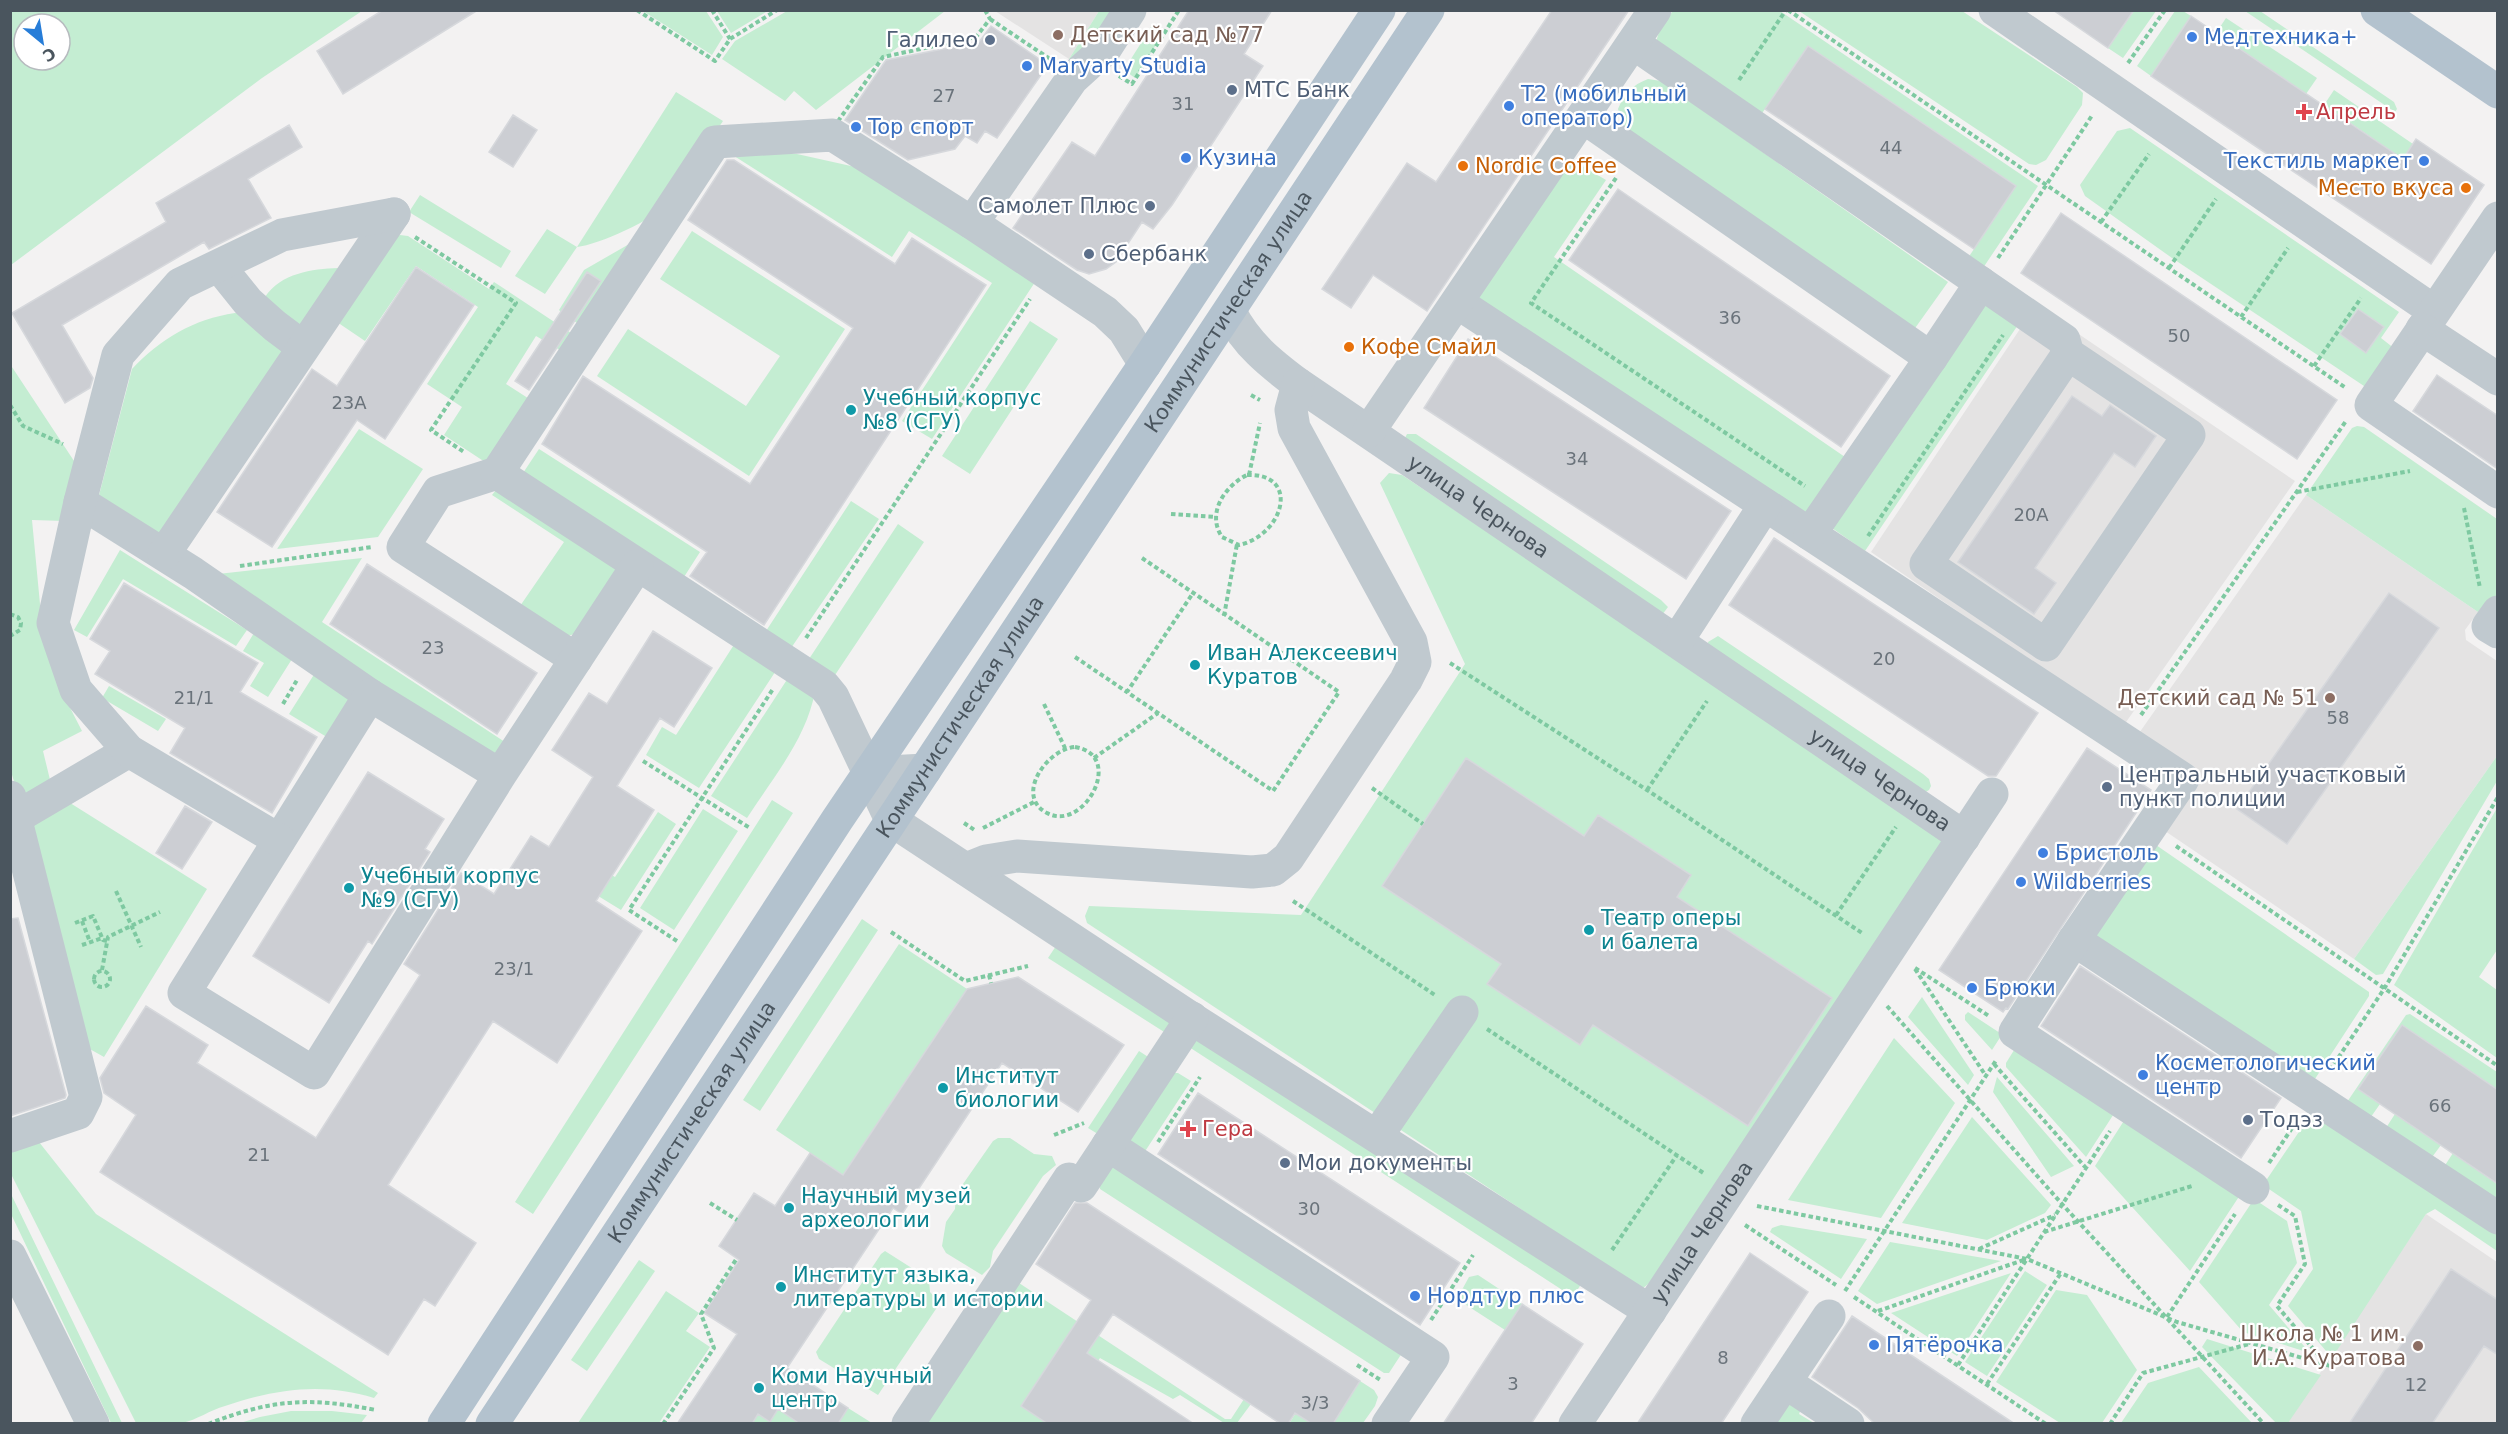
<svg xmlns="http://www.w3.org/2000/svg" width="2508" height="1434" font-family="'DejaVu Sans',sans-serif">
	<rect width="100%" height="100%" fill="#f3f2f2"/>
	<path fill="#e4e3e3" d="M995 11H1099L1069 59Z
		M2036 305 2295 481 2124 725 1871 552Z
		M2306 495 2478 612 2465 630 2466 640 2497 661V756L2354 959 2165 831 2201 780 2137 736Z
		M2426 1214 2497 1262V1423L2286 1424Z"/>
	<path fill="#c4edd2" fill-rule="evenodd" d="M11 10H362V11L262 78 11 265ZM24 24H60V60H24Z
		M765 10 766 12 731 33 717 11Z
		M643 11H706L723 37 712 55Z
		M787 11V10L945 11 816 110 794 91 785 101 722 59 735 41Z
		M1099 11H1124L1079 65 1069 59Z
		M1673 11H1780L2038 186 1981 271 1966 261 2016 186 1808 47 1758 119 1656 45C1657 31 1665 21 1673 11Z
		M1799 11H1962L2077 87 2083 93 2082 105 2046 160 2036 165 2029 164Z
		M2134 11H2156L2123 58 2108 48Z
		M2175 11H2183L2191 16 2151 76 2137 66Z
		M2245 11H2260L2394 102 2397 109 2395 112Z
		M2226 18 2317 78 2306 94 2216 33Z
		M1153 24 1164 32 1135 78 1124 70Z
		M1648 79 1661 81 1948 282 1913 331 1626 135 1618 109C1624 94 1632 85 1648 79Z
		M2334 90 2413 144 2403 159 2324 105Z
		M676 92 723 121C706 145 687 181 669 203 655 219 598 245 577 247L545 294 515 276 547 229 577 247Z
		M2130 128 2399 312 2381 338 2395 349 2367 388 2172 258 2085 196 2080 185 2117 131Z
		M731 154H797L878 172 1039 276 932 439 902 421 992 283 909 231 892 257Z
		M1574 161 1606 180 1554 257 1845 457 1805 517 1477 297 1569 164Z
		M420 195 511 251 501 268 409 212Z
		M692 231 845 329 749 476 597 376 628 329 746 406 780 356 660 279Z
		M400 235 408 236 489 289 494 282 577 337 565 353 536 336 506 384 534 402 491 466 444 435 462 407 427 384 478 307 416 266 365 341 334 320 397 236Z
		M631 243 583 327 561 312 559 310 584 270Z
		M338 268 301 333 265 297C281 273 312 269 338 268Z
		M1982 297 2020 322 1865 551 1826 524Z
		M235 313 246 314 290 348 159 535 98 499 132 369C160 339 194 319 235 313Z
		M1030 321 1058 339 970 474 942 456Z
		M10 364 76 464 65 521 32 520 42 625 64 696 82 731 43 751 52 788 22 808 10 768Z
		M2357 426 2364 427 2497 519V594L2490 605 2478 612 2306 495 2352 428Z
		M359 429 423 469 378 537 277 549Z
		M1407 434H1416L1661 600 1668 607 1662 615 1404 440Z
		M539 449 700 552 684 577 766 631 851 501 879 519 787 654 519 479Z
		M1389 473 1402 475 1943 835 1940 855 1658 1276 1642 1289 1087 923 1085 916 1089 906 1301 915 1465 664 1380 483Z
		M496 490 617 569 574 634 568 636 518 609 564 542 492 495Z
		M898 524 924 542 833 678 807 662Z
		M120 550 247 630 236 646 123 579 87 637 74 630Z
		M362 558 322 622 508 744 495 764 209 575Z
		M254 633 292 659 268 697 250 686 264 663 243 651Z
		M1718 636 1923 774 1929 779 1931 786 1929 790 1924 793 1709 648 1708 642Z
		M737 640 779 666 699 788 646 755 662 727 676 735Z
		M315 673 355 698 330 739 289 714Z
		M790 675 815 691C807 738 772 779 747 818L711 796Z
		M109 686 166 719 158 731 102 698Z
		M2497 756V781L2383 974 2376 975 2354 959Z
		M772 800 793 813 533 1214 515 1202Z
		M67 801 207 889 104 1057 88 1048 27 824Z
		M2497 808V950L2479 977 2497 990V1058L2394 985Z
		M703 809 738 831 674 930 640 908Z
		M658 812 676 824 621 910 590 891 603 870 615 877Z
		M2156 845 2369 992V996L2313 1082 2091 937Z
		M862 919 878 930 760 1111 743 1100Z
		M1058 943 1182 1022 1172 1037 1048 958Z
		M899 944 967 989 843 1175 776 1130Z
		M1922 997 1974 1075 1968 1085 1908 1017Z
		M1968 1012 2000 1033 2001 1036 1992 1050 1965 1020V1015Z
		M2410 1014 2497 1072V1090L2402 1025 2359 1089 2380 1104 2366 1124 2345 1105 2406 1015Z
		M1196 1031 1583 1281 1573 1297 1186 1045Z
		M1894 1038 1955 1103 1881 1218 1788 1200Z
		M2016 1047 2117 1109 2086 1157 2006 1067V1063Z
		M1139 1051 1156 1062 1106 1139 1088 1128Z
		M1173 1073H1178L1191 1081 1142 1156 1126 1137Z
		M1997 1077 2074 1166 2051 1177 1993 1092Z
		M2311 1114 2497 1234V1251L2435 1209 2426 1214 2332 1358 2288 1306 2313 1269 2301 1211 2263 1185Z
		M2395 1114 2441 1145 2427 1164 2382 1134Z
		M2127 1116 2242 1192 2190 1271 2095 1166Z
		M1972 1117 2051 1205 2045 1213 1987 1240 1902 1223Z
		M998 1138H1010L1034 1154 1052 1156 1056 1165 1043 1176 993 1251 990 1267 982 1275 946 1253 942 1246 946 1222 955 1209 956 1194 993 1141Z
		M39 1142 96 1214 378 1393 374 1398C323 1382 275 1389 225 1406 210 1410 197 1420 182 1423 168 1426 150 1423 136 1423L11 1174V1146Z
		M2453 1153 2497 1184V1206L2440 1173Z
		M1112 1162 1404 1350 1389 1373H1384L1100 1189 1099 1183Z
		M11 1194 122 1423H111L11 1214Z
		M2254 1199 2287 1221 2297 1263 2269 1305 2310 1353 2243 1332 2199 1282Z
		M1781 1225 1867 1239 1841 1279 1770 1232 1772 1228Z
		M1890 1242 2001 1261 1877 1304 1858 1291Z
		M885 1251 929 1279 930 1292 940 1303 878 1395 819 1359 816 1352 881 1254Z
		M639 1260 655 1271 587 1371 571 1360Z
		M2025 1271 2047 1285 1987 1376 1965 1362Z
		M2011 1273 1957 1356 1891 1313Z
		M1478 1275 1522 1304 1505 1330 1460 1301 1458 1297 1469 1277Z
		M1010 1277 1225 1419H1231L1244 1399 1251 1404 1237 1423H1224L1180 1395 1173 1399 1100 1358 1057 1423 914 1424Z
		M2056 1290 2087 1295 2137 1370 2102 1423H2060L1996 1382Z
		M666 1291 699 1313 686 1331 710 1347 659 1423H578Z
		M2207 1339 2321 1375 2288 1423H2276L2202 1347Z
		M2199 1367 2252 1423H2121L2148 1383Z
		M1360 1381 1374 1390 1378 1397 1375 1406 1363 1423 1289 1424 1310 1390 1341 1411Z
		M1783 1396 1801 1409 1799 1414 1814 1423 1764 1424Z
		M848 1408 872 1423H838Z
		M778 1409 800 1423 752 1424 758 1414 770 1421Z
		M291 1411H332L367 1415 361 1423H240L260 1417Z"/>
	<path fill="#ccced3" stroke="#d6d8dc" stroke-width="1.5" d="M383 10H478L343 94 317 51Z
		M1189 10H1272L1244 54 1263 66 1172 205 1153 229 1142 222 1116 262 1106 269 1089 274 1077 270 1013 228 1072 142 1095 156Z
		M1552 10H1629L1427 311 1373 275 1351 308 1322 289 1407 163 1436 182Z
		M2053 10H2134L2108 48Z
		M2191 16 2403 159 2416 139 2484 185 2431 264 2151 76Z
		M991 26 1048 65 997 138 985 131 977 143 965 136 955 149 908 160 845 120 886 60 979 42Z
		M1808 46 2016 186 1974 249 1765 109Z
		M513 115 537 130 513 167 489 152Z
		M289 125 302 147 248 179 271 218 209 249 204 242 62 325 93 378 90 388 65 403 12 313 166 222 156 203Z
		M727 160H734L895 264 912 238 986 285 764 625 690 576 707 552 542 444 583 376 750 484 853 328 688 220Z
		M1618 189 1890 376 1841 447 1569 260Z
		M2061 213 2337 400 2297 459 2021 273Z
		M416 267 474 305 385 439 357 420 272 547 217 512 312 369 337 386Z
		M587 272 601 281 529 390 515 381Z
		M2358 309 2384 327 2366 353 2340 334Z
		M1468 339 1731 511 1686 579 1424 408Z
		M2437 375 2498 416V469L2413 411Z
		M2072 396 2102 416 2110 405 2156 436 2135 467 2114 453 2035 568 2056 583 2034 614 1958 562Z
		M1774 538 2038 713 1996 776H1988L1729 605Z
		M367 564 537 673 497 734 330 624Z
		M124 583 258 663 240 692 317 737 272 813 170 753 185 728 95 674 110 651 90 639Z
		M2389 593 2439 628 2287 844 2237 809Z
		M653 631 712 668 674 727 660 718 617 786 654 810 596 901 642 931 557 1063 493 1021 388 1185 476 1243 435 1306 424 1299 388 1355 100 1172 136 1115 104 1093 100 1078 146 1006 208 1045 197 1063 316 1138 420 975 404 964 461 873 494 894 531 836 549 847 593 777 552 750 589 693 607 704Z
		M2087 748 2151 790 2008 1009 2006 1008 2003 1012 1939 970Z
		M1466 758 1584 836 1598 815 1691 875 1677 897 1832 998 1748 1126 1593 1025 1580 1045 1487 984 1501 964 1382 886Z
		M368 772 444 819 425 849 430 852 372 944 368 941 329 1003 253 956Z
		M185 806 212 822 182 869 156 853Z
		M18 918 66 1095 65 1098 10 1116V919Z
		M2080 966 2281 1098 2241 1158 2041 1026Z
		M1018 977 1124 1045 1078 1112 1002 1063 902 1214 893 1208 787 1368 848 1408 838 1424H800L778 1409 770 1422 758 1414 752 1424H677L737 1334 704 1313 739 1260 719 1246 754 1193 775 1206 810 1153 843 1175 967 989Z
		M2402 1025 2498 1090V1184L2358 1089Z
		M1198 1093 1460 1263 1420 1325 1158 1154Z
		M1075 1203H1087L1360 1381 1333 1424H1312L1295 1413 1288 1424H1281L1113 1314 1087 1353 1194 1424H1048L1021 1406 1091 1300 1036 1264Z
		M1750 1253 1808 1292 1721 1424H1637Z
		M2451 1269 2498 1300V1355L2484 1346 2432 1424H2349Z
		M1522 1304 1583 1344 1531 1424H1443Z
		M1852 1316 2015 1424H1875L1858 1408 1812 1377Z"/>
	<g fill="none" stroke-linecap="round" stroke-linejoin="round">
		<path stroke="#7ec9a1" stroke-width="4" stroke-dasharray="4.5 3" stroke-linecap="butt" d="M637 10 715 61 730 39 777 10
			M712 10 730 39
			M985 10 990 19
			M1788 10 2346 388
			M990 19 1068 71 978 200 970 206 963 208 834 127 883 57 976 37Z
			M2128 63 2165 10
			M1119 76 1132 84 1179 10
			M1739 80 1786 10
			M1616 178 1531 303 1805 486
			M2101 222 2149 154
			M415 237 516 303 431 430 464 452
			M1998 258 2093 114
			M2169 268 2216 199
			M2241 317 2288 248
			M2314 366 2361 298
			M1251 395 1260 400
			M10 405 23 426 63 444
			M1247 475C1301 473 1284 535 1239 545L1222 537C1206 513 1225 486 1247 475Z
			M1249 475 1260 423
			M2297 492 2410 471
			M2464 508 2480 588
			M1171 514 1216 517
			M1868 536 2003 335
			M1142 558 1339 692 1273 791 1127 692 1193 593
			M240 566 372 547
			M10 614 18 617 21 623 20 630 10 636
			M1224 616 1237 544
			M806 638 1030 299
			M1075 657 1127 692
			M1450 663 1647 790 1862 933
			M283 704 297 680
			M1044 704 1065 748
			M2141 715 2346 421
			M1075 747C1126 755 1084 833 1047 813 1014 796 1047 749 1075 747Z
			M1094 758 1158 713
			M643 761 750 828
			M1372 788 1423 824
			M1647 790 1707 701
			M964 823 976 831
			M983 828 1036 801
			M2176 846 2498 1066
			M116 891 141 947
			M1293 901 1435 995
			M1836 915 1896 827
			M82 921 90 942
			M75 923 93 916 103 940 107 941
			M891 932 965 981 1028 966
			M677 941 629 910 773 689
			M82 945 102 938
			M1915 968 1989 1016
			M1915 969 1986 1076
			M102 970 108 937 160 912
			M94 979a8 8 0 1 1 16 0a8 8 0 1 1-16 0Z
			M989 975 991 983
			M1887 1006 2062 1204 2264 1424
			M1487 1029 1705 1174
			M1994 1064 2086 1168
			M2330 1070 2384 989 2498 797
			M1054 1135 1084 1123
			M1158 1142 1200 1077
			M2269 1163 2296 1122
			M710 1203 737 1220
			M2278 1205 2295 1216 2305 1264 2277 1306 2327 1365
			M1757 1206 2027 1259 2177 1322 2334 1367
			M1745 1225 1836 1285
			M2044 1232 2192 1186
			M1979 1249 2055 1215
			M1612 1250 1677 1155
			M1845 1291 1997 1059
			M1854 1297 2046 1424
			M1878 1311 2026 1259
			M2167 1317 2235 1214
			M1431 1320 1473 1255
			M1357 1365 1382 1381
			M1958 1365 2110 1131
			M1987 1384 2061 1273
			M208 1424C272 1399 309 1397 376 1410
			M663 1424 714 1348 701 1314 737 1258
			M2110 1424 2143 1373 2249 1344"/>
		<g stroke="#c0c9cf" stroke-width="33">
			<path d="M1995 10 2434 311"/>
			<path d="M1583 117 1931 358 1981 283 1633 43"/>
			<path d="M2498 218 2371 405 2498 492"/>
			<path d="M972 223 1072 79 1105 49 1130 10"/>
			<path d="M219 266 248 302 275 326 303 347"/>
			<path d="M1981 283 2064 340 2068 354 1926 564 2046 645 2189 435 2068 354"/>
			<path d="M1458 303 2183 779 2074 940 2498 1218"/>
			<path id="s1" d="M1230 312C1246 344 1270 363 1298 384L1964 837"/>
			<path d="M2422 329 2498 379"/>
			<path d="M1369 431 1655 10"/>
			<path d="M497 473 438 492 403 547 576 659"/>
			<path d="M80 502 193 573 370 695"/>
			<path d="M1810 534 1931 358"/>
			<path d="M164 554 394 214"/>
			<path d="M2498 612 2488 626 2498 632"/>
			<path d="M1677 641 1765 505"/>
			<path d="M925 770 869 773 833 697 824 686 497 473 715 142 833 135 972 223 1105 312 1124 330 1145 364"/>
			<path d="M869 773 891 820 1194 1020 1650 1311"/>
			<path d="M500 775 370 695 184 993 314 1073 500 775 637 566"/>
			<path d="M10 797 86 1097 78 1113 10 1136"/>
			<path d="M10 821 129 751"/>
			<path d="M279 840 129 751 76 690 53 623 80 502 118 355 180 284 282 235 394 214"/>
			<path d="M966 869 986 861 1017 856 1252 872 1273 870 1288 858 1406 680 1415 662 1411 642 1294 428 1291 410 1298 384"/>
			<path d="M2074 940 2015 1032 2253 1188"/>
			<path d="M1377 1136 1462 1012"/>
			<path d="M1108 1145 1433 1357 1388 1424"/>
			<path d="M10 1256 93 1424"/>
			<path d="M1785 1382 1848 1424"/>
			<path d="M908 1424 1069 1179 1081 1186 1192 1018"/>
			<path id="s2" d="M1575 1424 1992 794"/>
			<path d="M1757 1424 1829 1316"/>
		</g>
		<g stroke="#b3c2ce" stroke-width="33">
			<path d="M2377 10 2498 92"/>
			<path d="M444 1424 837 820 1145 364 1379 10"/>
			<path id="s3" d="M492 1424 1428 10"/>
		</g>
	</g>
	<g fill="#8d6e63" stroke="#fff" stroke-width="2">
		<circle cx="1058" cy="35" r="6"/>
		<circle cx="2330" cy="698" r="6"/>
		<circle cx="2418" cy="1346" r="6"/>
	</g>
	<g fill="#3f7fe0" stroke="#fff" stroke-width="2">
		<circle cx="2192" cy="37" r="6"/>
		<circle cx="1027" cy="66" r="6"/>
		<circle cx="1509" cy="106" r="6"/>
		<circle cx="856" cy="127" r="6"/>
		<circle cx="1186" cy="158" r="6"/>
		<circle cx="2424" cy="161" r="6"/>
		<circle cx="2043" cy="853" r="6"/>
		<circle cx="2021" cy="882" r="6"/>
		<circle cx="1972" cy="988" r="6"/>
		<circle cx="2143" cy="1075" r="6"/>
		<circle cx="1415" cy="1296" r="6"/>
		<circle cx="1874" cy="1345" r="6"/>
	</g>
	<g fill="#5c6f8a" stroke="#fff" stroke-width="2">
		<circle cx="990" cy="40" r="6"/>
		<circle cx="1232" cy="90" r="6"/>
		<circle cx="1150" cy="206" r="6"/>
		<circle cx="1089" cy="254" r="6"/>
		<circle cx="2107" cy="787" r="6"/>
		<circle cx="2248" cy="1120" r="6"/>
		<circle cx="1285" cy="1163" r="6"/>
	</g>
	<g fill="#e0444e" stroke="#fff" stroke-width="2">
		<path d="M2301 103h6v6h6v6h-6v6h-6v-6h-6v-6h6z"/>
		<path d="M1185 1120h6v6h6v6h-6v6h-6v-6h-6v-6h6z"/>
	</g>
	<g fill="#e8710a" stroke="#fff" stroke-width="2">
		<circle cx="1463" cy="166" r="6"/>
		<circle cx="2466" cy="188" r="6"/>
		<circle cx="1349" cy="347" r="6"/>
	</g>
	<g fill="#0f9aa8" stroke="#fff" stroke-width="2">
		<circle cx="851" cy="410" r="6"/>
		<circle cx="1195" cy="665" r="6"/>
		<circle cx="349" cy="888" r="6"/>
		<circle cx="1589" cy="930" r="6"/>
		<circle cx="943" cy="1088" r="6"/>
		<circle cx="789" cy="1208" r="6"/>
		<circle cx="781" cy="1287" r="6"/>
		<circle cx="759" cy="1388" r="6"/>
	</g>
	<g text-anchor="middle" stroke-width="4.5" stroke-linejoin="round" paint-order="stroke">
		<g font-size="18" fill="#6a737b">
			<text x="944" y="102">27</text>
			<text x="1183" y="110">31</text>
			<text x="1891" y="154">44</text>
			<text x="1730" y="324">36</text>
			<text x="2179" y="342">50</text>
			<text x="349" y="409">23А</text>
			<text x="1577" y="465">34</text>
			<text x="2031" y="521">20А</text>
			<text x="433" y="654">23</text>
			<text x="1884" y="665">20</text>
			<text x="194" y="704">21/1</text>
			<text x="2338" y="724">58</text>
			<text x="514" y="975">23/1</text>
			<text x="2440" y="1112">66</text>
			<text x="259" y="1161">21</text>
			<text x="1309" y="1215">30</text>
			<text x="1723" y="1364">8</text>
			<text x="1513" y="1390">3</text>
			<text x="2416" y="1391">12</text>
			<text x="1315" y="1409">3/3</text>
		</g>
		<g font-size="21" fill="#785e54" stroke="#fff" text-anchor="end">
			<text x="1070" y="42" text-anchor="start">Детский сад №77</text>
			<text x="2318" y="705">Детский сад № 51</text>
			<text x="2406" y="1341">Школа № 1 им.<tspan x="2406" dy="24">И.А. Куратова</tspan></text>
		</g>
		<g font-size="21" fill="#366cbe" stroke="#fff" text-anchor="start">
			<text x="2204" y="44">Медтехника+</text>
			<text x="1039" y="73">Maryarty Studia</text>
			<text x="1521" y="101">Т2 (мобильный<tspan x="1521" dy="24">оператор)</tspan></text>
			<text x="868" y="134">Top спорт</text>
			<text x="1198" y="165">Кузина</text>
			<text x="2412" y="168" text-anchor="end">Текстиль маркет</text>
			<text x="2055" y="860">Бристоль</text>
			<text x="2033" y="889">Wildberries</text>
			<text x="1984" y="995">Брюки</text>
			<text x="2155" y="1070">Косметологический<tspan x="2155" dy="24">центр</tspan></text>
			<text x="1427" y="1303">Нордтур плюс</text>
			<text x="1886" y="1352">Пятёрочка</text>
		</g>
		<g font-size="21" fill="#4e5e75" stroke="#fff" text-anchor="start">
			<text x="978" y="47" text-anchor="end">Галилео</text>
			<text x="1244" y="97">МТС Банк</text>
			<text x="1138" y="213" text-anchor="end">Самолет Плюс</text>
			<text x="1101" y="261">Сбербанк</text>
			<text x="2119" y="782">Центральный участковый<tspan x="2119" dy="24">пункт полиции</tspan></text>
			<text x="2260" y="1127">Тодэз</text>
			<text x="1297" y="1170">Мои документы</text>
		</g>
		<g font-size="21" fill="#be3a42" stroke="#fff" text-anchor="start">
			<text x="2316" y="119">Апрель</text>
			<text x="1202" y="1136">Гера</text>
		</g>
		<g font-size="21" fill="#c56008" stroke="#fff" text-anchor="start">
			<text x="1475" y="173">Nordic Coffee</text>
			<text x="2454" y="195" text-anchor="end">Место вкуса</text>
			<text x="1361" y="354">Кофе Смайл</text>
		</g>
		<g font-size="21" fill="#4a555e" stroke="#fff">
			<text dy="7" stroke="none"><textPath href="#s3" startOffset="1334">Коммунистическая улица</textPath></text>
			<text dy="7" stroke="none"><textPath href="#s1" startOffset="318">улица Чернова</textPath></text>
			<text dy="7" stroke="none"><textPath href="#s3" startOffset="848">Коммунистическая улица</textPath></text>
			<text dy="7" stroke="none"><textPath href="#s1" startOffset="804">улица Чернова</textPath></text>
			<text dy="7" stroke="none"><textPath href="#s3" startOffset="362">Коммунистическая улица</textPath></text>
			<text dy="7" stroke="none"><textPath href="#s2" startOffset="230">улица Чернова</textPath></text>
		</g>
		<g font-size="21" fill="#0d838f" stroke="#fff" text-anchor="start">
			<text x="863" y="405">Учебный корпус<tspan x="863" dy="24">№8 (СГУ)</tspan></text>
			<text x="1207" y="660">Иван Алексеевич<tspan x="1207" dy="24">Куратов</tspan></text>
			<text x="361" y="883">Учебный корпус<tspan x="361" dy="24">№9 (СГУ)</tspan></text>
			<text x="1601" y="925">Театр оперы<tspan x="1601" dy="24">и балета</tspan></text>
			<text x="955" y="1083">Институт<tspan x="955" dy="24">биологии</tspan></text>
			<text x="801" y="1203">Научный музей<tspan x="801" dy="24">археологии</tspan></text>
			<text x="793" y="1282">Институт языка,<tspan x="793" dy="24">литературы и истории</tspan></text>
			<text x="771" y="1383">Коми Научный<tspan x="771" dy="24">центр</tspan></text>
		</g>
	</g>
	<rect width="2508" height="1434" fill="none" stroke="#4a555e" stroke-width="24"/>
	<g transform="translate(42 42) rotate(150)"><circle r="28" fill="#ffffff" stroke="#b7bbbf" stroke-width="1.5"/>
	<path d="M0-4.5L10 22L0 15L-10 22Z" fill="#277dd8"/>
	<text y="-9" font-size="16" font-weight="bold" text-anchor="middle" fill="#4a555e">С</text>
	</g>
</svg>
